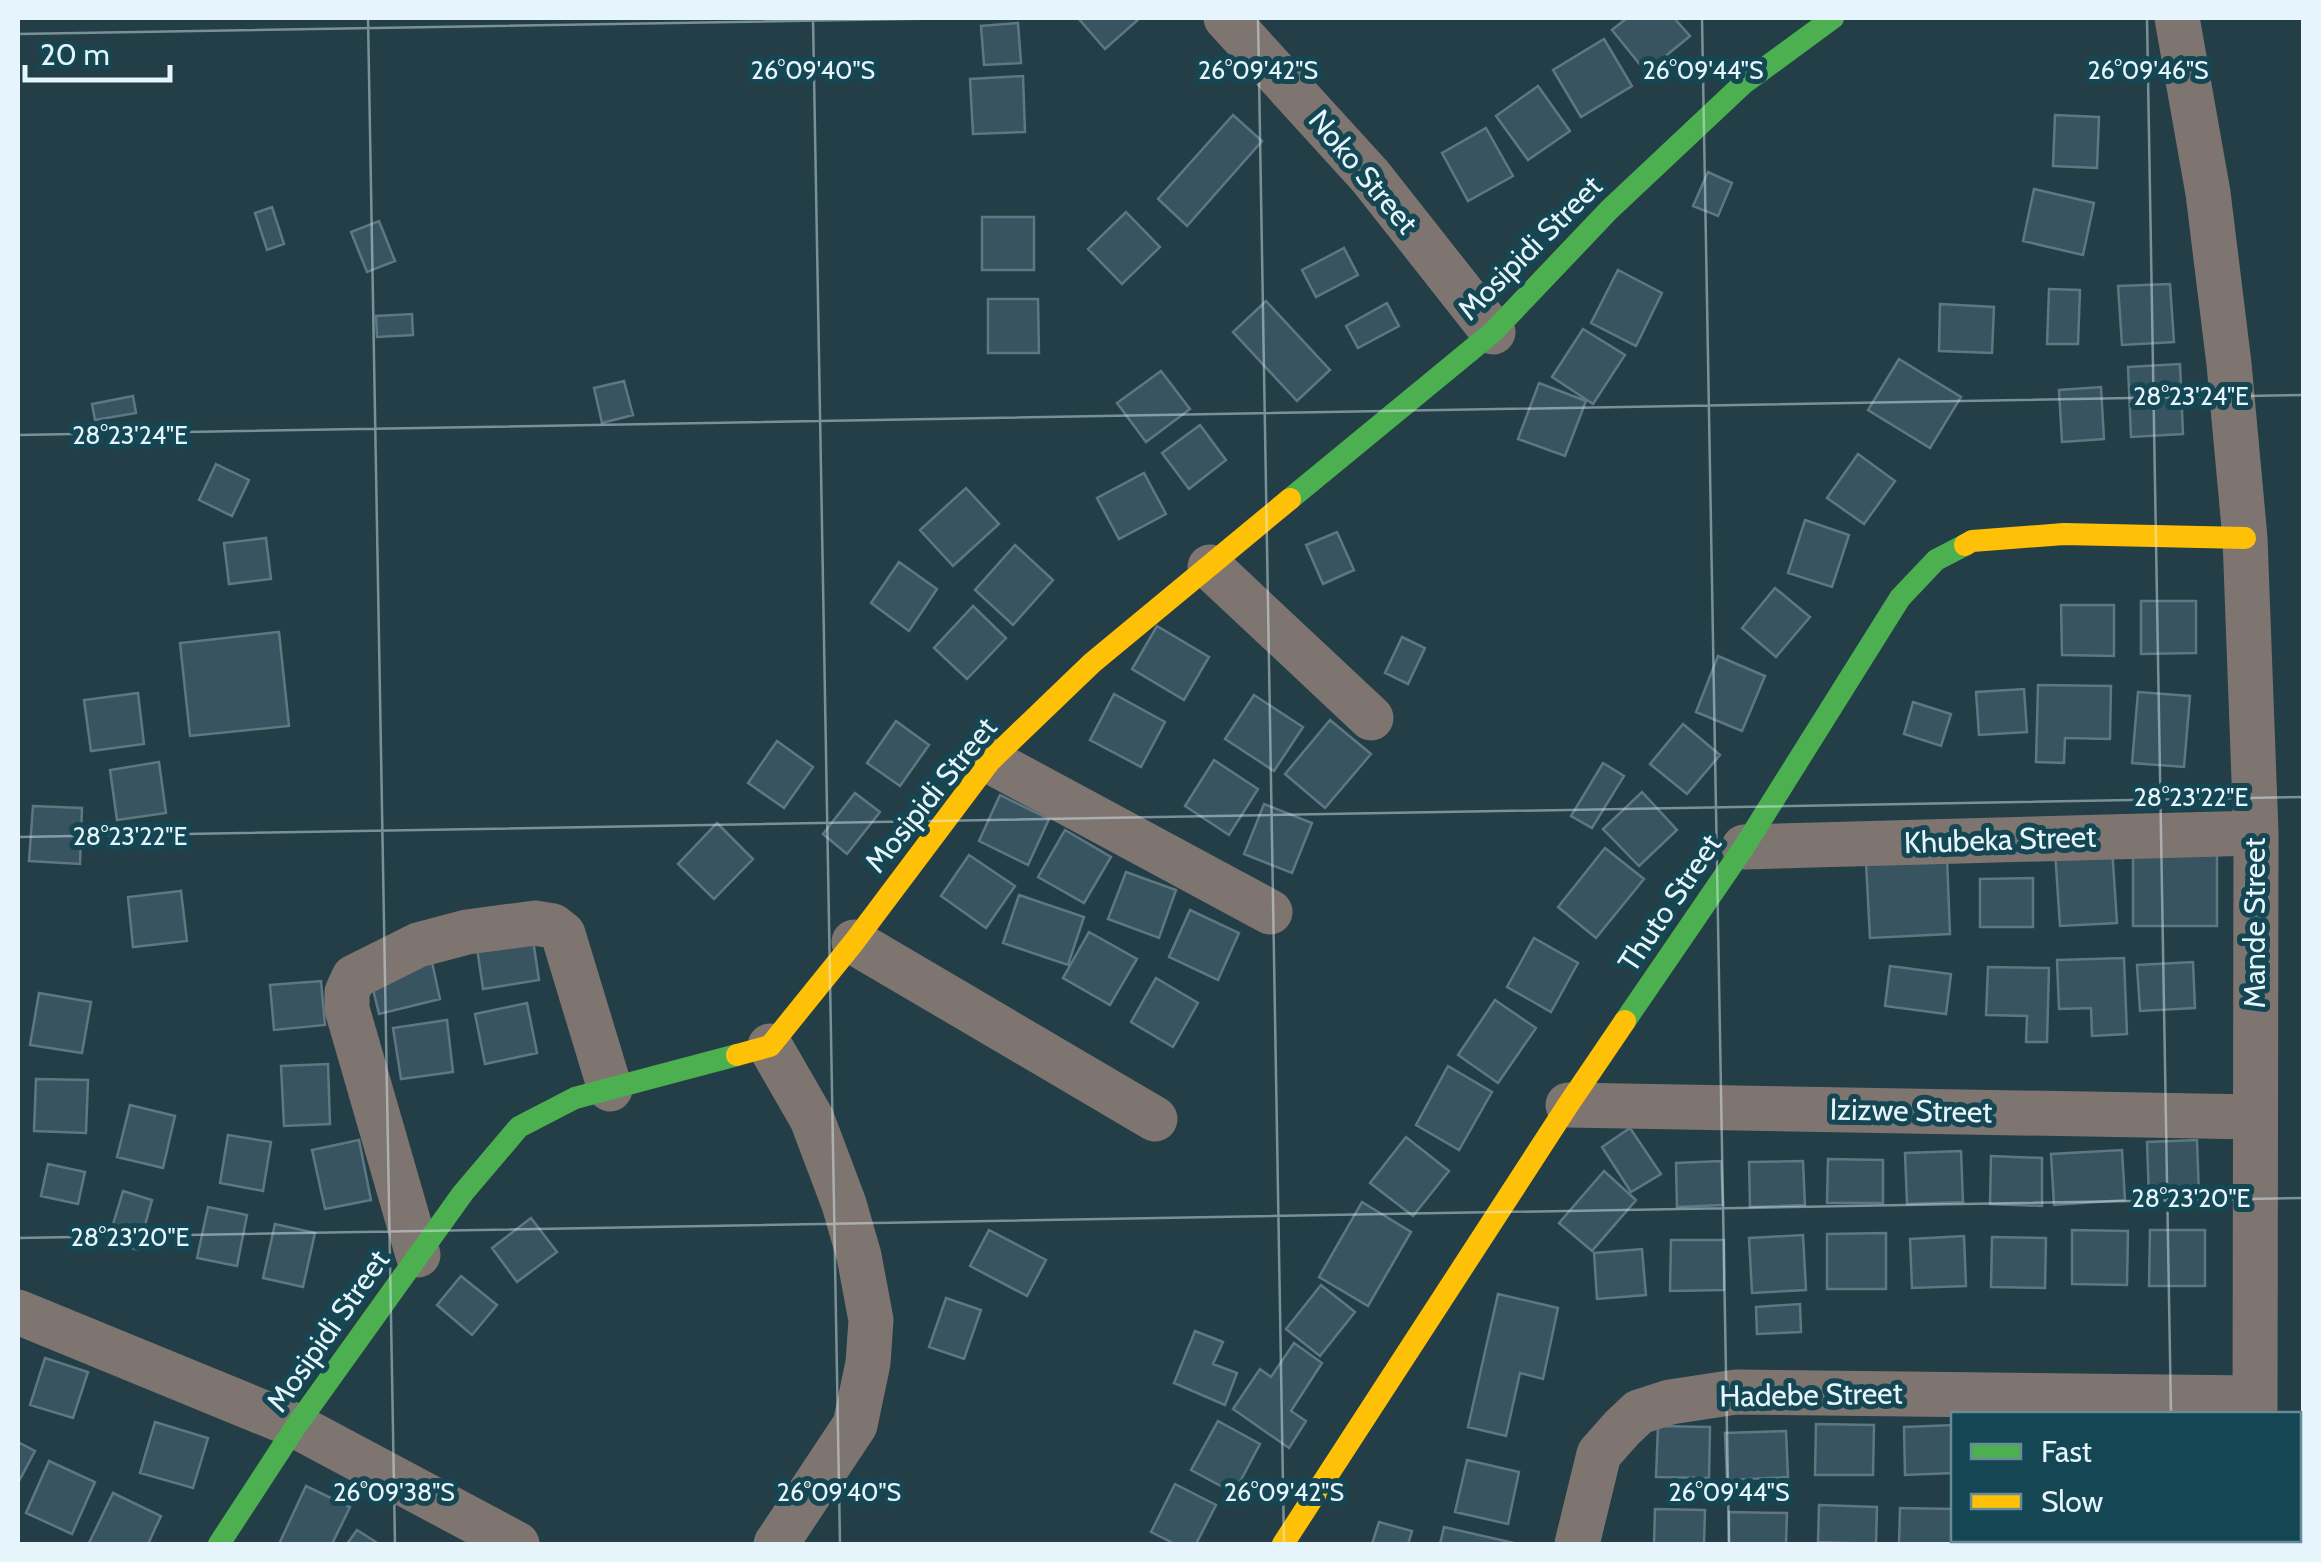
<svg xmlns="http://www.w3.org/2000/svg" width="2321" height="1562" font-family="Cabin,sans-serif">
	<rect width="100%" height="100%" fill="#233e46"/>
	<path fill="#395461" stroke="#5e7783" stroke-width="2.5" d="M1078 18H1140L1105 49Z
		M1627 18H1674L1690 36 1646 72 1612 30Z
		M1018 23 1021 63 984 65 981 26Z
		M1604 39 1632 86 1581 117 1553 70Z
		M1023 76 1025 132 973 134 970 79Z
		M1023 76 1025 132 973 134 970 79Z
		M1538 86 1570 131 1528 160 1496 116Z
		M1538 86 1570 131 1528 160 1496 116Z
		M1233 115 1262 141 1187 226 1158 199Z
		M2055 115 2099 117 2097 168 2053 166Z
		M1486 128 1513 176 1468 201 1442 153Z
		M1708 172 1732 183 1718 216 1693 206Z
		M2034 189 2094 203 2083 255 2023 241Z
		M272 207 284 244 267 250 255 213Z
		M1126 212 1160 247 1122 284 1088 249Z
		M982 217H1034V270H982Z
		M379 221 395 261 367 272 351 232Z
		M1344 248 1358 275 1316 297 1302 270Z
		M1618 270 1662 293 1636 346 1591 323Z
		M2170 284 2174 342 2122 345 2118 286Z
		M2049 289 2080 290 2078 344H2047Z
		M988 299H1038L1039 353H988Z
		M1266 301 1330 370 1297 401 1233 332Z
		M1266 301 1330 370 1297 401 1233 332Z
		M1387 303 1399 326 1358 348 1346 326Z
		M1940 304 1994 307 1992 353 1939 351Z
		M412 314 413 335 377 337 376 316Z
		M412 314 413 335 377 337 376 316Z
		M1583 329 1625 355 1593 404 1552 377Z
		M1583 329 1625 355 1593 404 1552 377Z
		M1899 359 1961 397 1930 448 1868 410Z
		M1899 359 1961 397 1930 448 1868 410Z
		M2180 364 2183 434 2131 437 2128 367Z
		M1161 371 1190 409 1146 442 1117 403Z
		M624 381 633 415 602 423 594 388Z
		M1539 383 1586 401 1565 456 1518 439Z
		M2101 387 2104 439 2062 442 2059 390Z
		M133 396 136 413 95 420 92 404Z
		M1200 425 1226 460 1189 489 1162 453Z
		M1858 454 1895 481 1864 524 1827 498Z
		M216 464 249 480 232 516 199 500Z
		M1144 473 1166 514 1119 539 1097 498Z
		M966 488 999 524 953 566 920 530Z
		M1805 520 1849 535 1832 587 1788 573Z
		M1337 532 1354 570 1323 584 1306 545Z
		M266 538 271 579 229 584 224 543Z
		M1015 545 1053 580 1013 625 975 590Z
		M1015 545 1053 580 1013 625 975 590Z
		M899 562 937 589 909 631 871 603Z
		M1775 588 1810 617 1776 657 1742 628Z
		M2141 601H2196V653L2141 654Z
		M2061 605H2114V656L2062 655Z
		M973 606 1006 638 967 679 934 648Z
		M973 606 1006 638 967 679 934 648Z
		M1157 626 1209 657 1184 700 1132 669Z
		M279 632 289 726 190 736 180 643Z
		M1402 637 1425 648 1408 684 1385 673Z
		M1718 656 1765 676 1742 731 1696 712Z
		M2038 685 2111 686 2110 739 2065 738 2064 763 2036 762Z
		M2024 689 2027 732 1979 735 1976 692Z
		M2138 692 2190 696 2184 767 2132 763Z
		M138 693 144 744 91 751 84 700Z
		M138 693 144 744 91 751 84 700Z
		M1114 694 1165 722 1141 767 1090 740Z
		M1254 695 1303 727 1274 771 1225 739Z
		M1913 702 1951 714 1941 746 1904 734Z
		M1330 720 1371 754 1325 808 1285 774Z
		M1330 720 1371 754 1325 808 1285 774Z
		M896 721 929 745 900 786 867 763Z
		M1683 724 1720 755 1687 794 1650 764Z
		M777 741 813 767 784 808 748 783Z
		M1214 760 1258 789 1229 835 1185 806Z
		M159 762 166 813 117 820 110 770Z
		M1603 763 1624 776 1592 828 1571 816Z
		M1642 792 1677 830 1639 866 1603 829Z
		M855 793 880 812 847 854 823 834Z
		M1000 795 1049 819 1028 865 979 841Z
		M1264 804 1312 823 1292 873 1244 854Z
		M33 806 82 808 80 864 29 861Z
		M717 823 753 859 714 899 678 864Z
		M1065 830 1111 857 1084 903 1038 877Z
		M2112 847 2117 923 2060 926 2055 851Z
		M2112 847 2117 923 2060 926 2055 851Z
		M1605 848 1644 879 1596 938 1558 907Z
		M1605 848 1644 879 1596 938 1558 907Z
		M2217 848V926H2133V849Z
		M969 855 1015 886 986 928 941 896Z
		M1947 857 1950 934 1870 938 1866 862Z
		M1126 872 1176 890 1159 938 1108 919Z
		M2033 878V927H1980V879Z
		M181 891 187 941 133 947 128 897Z
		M1019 895 1084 917 1068 965 1003 943Z
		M1190 910 1239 933 1218 980 1169 957Z
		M1190 910 1239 933 1218 980 1169 957Z
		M1089 932 1137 959 1110 1005 1063 978Z
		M532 933 539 980 483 989 476 941Z
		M1534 938 1578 963 1551 1012 1507 987Z
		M430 953 440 999 379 1014 368 968Z
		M2124 958 2127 1034 2092 1036 2091 1008 2059 1009 2057 960Z
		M2193 962 2195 1008 2140 1011 2137 965Z
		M1890 966 1951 974 1946 1014 1885 1006Z
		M1988 967 2049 968 2047 1042H2026L2027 1016 1986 1015Z
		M1156 978 1198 1003 1173 1047 1131 1022Z
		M321 981 325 1025 274 1030 270 985Z
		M39 993 91 1002 82 1053 30 1045Z
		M1495 1000 1536 1028 1498 1083 1458 1055Z
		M527 1003 537 1053 485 1064 475 1014Z
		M447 1020 453 1072 401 1079 393 1028Z
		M328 1064 330 1124 284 1126 281 1066Z
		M1448 1066 1492 1092 1459 1150 1416 1125Z
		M1448 1066 1492 1092 1459 1150 1416 1125Z
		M36 1079 88 1080 86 1133 34 1131Z
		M130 1105 175 1116 163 1168 117 1157Z
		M130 1105 175 1116 163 1168 117 1157Z
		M1630 1128 1661 1174 1631 1192 1602 1147Z
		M1630 1128 1661 1174 1631 1192 1602 1147Z
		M228 1135 271 1142 263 1191 220 1183Z
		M1406 1137 1449 1171 1413 1216 1370 1183Z
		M359 1140 371 1200 325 1209 312 1150Z
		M2197 1140 2199 1195 2149 1198 2147 1142Z
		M2122 1150 2125 1200 2054 1205 2051 1154Z
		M1961 1151 1963 1202 1907 1204 1905 1153Z
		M1991 1156 2042 1158V1206L1990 1204Z
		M1991 1156 2042 1158V1206L1990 1204Z
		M1828 1159 1883 1160V1203H1827Z
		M1721 1161 1723 1205 1677 1207 1676 1163Z
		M1721 1161 1723 1205 1677 1207 1676 1163Z
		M1803 1161 1805 1205 1750 1207 1749 1162Z
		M48 1164 85 1172 78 1204 41 1196Z
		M1604 1171 1636 1200 1592 1251 1559 1223Z
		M123 1191 152 1200 138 1250 108 1241Z
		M1362 1202 1411 1232 1368 1306 1319 1277Z
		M1362 1202 1411 1232 1368 1306 1319 1277Z
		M208 1207 247 1215 237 1266 197 1258Z
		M531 1218 557 1252 517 1282 492 1248Z
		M275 1224 315 1233 303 1287 263 1278Z
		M989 1230 1046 1260 1027 1296 970 1266Z
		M989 1230 1046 1260 1027 1296 970 1266Z
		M2072 1230 2128 1231 2127 1285 2072 1284Z
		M2150 1230H2205V1286H2149Z
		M1886 1233V1289H1827V1234Z
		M1803 1235 1806 1290 1752 1293 1749 1238Z
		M1803 1235 1806 1290 1752 1293 1749 1238Z
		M1964 1236 1966 1286 1912 1288 1910 1239Z
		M1964 1236 1966 1286 1912 1288 1910 1239Z
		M1992 1237 2046 1238 2045 1288 1991 1287Z
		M1671 1240H1724V1290L1670 1291Z
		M1642 1249 1646 1295 1597 1299 1594 1253Z
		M461 1276 497 1305 472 1335 437 1305Z
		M1321 1285 1355 1312 1320 1356 1286 1329Z
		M1498 1294 1558 1308 1543 1379 1520 1373 1506 1436 1468 1427Z
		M946 1298 981 1310 964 1359 929 1347Z
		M1800 1304 1801 1332 1757 1334 1756 1307Z
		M1195 1331 1223 1342 1213 1364 1237 1373 1225 1405 1174 1383Z
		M1294 1343 1322 1363 1291 1411 1306 1421 1289 1448 1233 1409 1260 1369 1271 1377Z
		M1294 1343 1322 1363 1291 1411 1306 1421 1289 1448 1233 1409 1260 1369 1271 1377Z
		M45 1358 88 1372 73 1418 30 1405Z
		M1218 1421 1260 1444 1234 1493 1191 1470Z
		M155 1422 208 1438 193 1488 140 1473Z
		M1816 1424 1874 1425 1873 1475H1815Z
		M1954 1425V1473L1905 1475 1904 1427Z
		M1658 1426 1710 1427 1709 1478 1656 1477Z
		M1786 1431 1788 1477 1727 1480 1725 1433Z
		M18 1442 35 1451 18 1483Z
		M1467 1460 1519 1472 1508 1524 1455 1512Z
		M49 1461 95 1482 72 1534 26 1513Z
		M1175 1484 1216 1505 1196 1544H1175L1151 1532Z
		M306 1486 350 1507 332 1544H279Z
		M113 1493 161 1516 148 1544 89 1543Z
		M1819 1505 1877 1507 1876 1544 1818 1542Z
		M1900 1508 1954 1509V1540H1957V1544H1899Z
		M1655 1509 1705 1510 1704 1544H1654Z
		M1729 1512 1787 1513 1786 1544H1729Z
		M1379 1522 1412 1531 1408 1544H1372Z
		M1444 1527 1518 1544H1440Z
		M357 1530 379 1544H347Z
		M1982 1540H2038V1544H1982Z
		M2058 1540H2114V1544H2058Z
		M2144 1540H2217V1544H2145Z"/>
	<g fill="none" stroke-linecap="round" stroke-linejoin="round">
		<path stroke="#7e7571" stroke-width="45" d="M1226 18 1370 176 1493 332
			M2177 18 2208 193 2229 364 2245 538 2256 833 2255 1414
			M1210 567 1371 718
			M990 761 1270 912
			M1744 847 2256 833
			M854 942 1155 1119
			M770 1046 812 1119 844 1204 859 1256 871 1320 868 1363 855 1425 776 1544
			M1568 1105 2255 1117
			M418 1255 347 1009V992L354 977 418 945 467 932 535 923 553 926 563 934 610 1089
			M18 1312 296 1426 517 1544
			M1577 1544 1599 1454 1622 1428 1639 1412 1670 1402 1736 1392 2255 1398
			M2255 1544V1540"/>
		<path stroke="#4caf50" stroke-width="22" d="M1290 499 1493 332 1609 210 1743 84 1833 18
			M1625 1021 1744 847 1900 598 1936 560 1965 545
			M219 1544 296 1426 463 1193 519 1127 575 1098 737 1055"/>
		<path stroke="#ffc107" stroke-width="22" d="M1965 545 1972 541 2064 534 2245 538
			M737 1055 770 1046 854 942 990 761 1092 663 1290 499
			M1283 1544 1568 1105 1625 1021"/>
	</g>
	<path fill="none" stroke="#e5f5fb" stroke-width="2.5" stroke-opacity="0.45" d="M368 18 395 1544M813 18 840 1544M1258 18 1284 1544M1702 18 1729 1544M2147 18 2171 1414M18 34 964 18M18 435 2304 395M18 837 2304 797M18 1238 2304 1198M2174 1540V1544"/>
	<g text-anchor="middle" stroke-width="10" stroke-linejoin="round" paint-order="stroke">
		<g font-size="30" fill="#e5f5fb" stroke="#154654">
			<text transform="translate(1363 172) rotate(50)" y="10">Noko Street</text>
			<text transform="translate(1530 248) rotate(-45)" y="10">Mosipidi Street</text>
			<text transform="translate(931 795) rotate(-51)" y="10">Mosipidi Street</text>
			<text transform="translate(2000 840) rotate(-2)" y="10">Khubeka Street</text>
			<text transform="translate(1670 903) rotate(-56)" y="10">Thuto Street</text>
			<text transform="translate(2255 923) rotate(-90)" y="10">Mande Street</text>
			<text transform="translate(1911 1111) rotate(1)" y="10">Izizwe Street</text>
			<text transform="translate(328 1331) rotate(-55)" y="10">Mosipidi Street</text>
			<text transform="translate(1811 1395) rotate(-1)" y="10">Hadebe Street</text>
		</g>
	</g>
	<g font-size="25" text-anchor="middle" fill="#e5f5fb" stroke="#154654" stroke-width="10" stroke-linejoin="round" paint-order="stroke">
		<text x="813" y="79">26°09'40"S</text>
		<text x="1258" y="79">26°09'42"S</text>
		<text x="1703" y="79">26°09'44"S</text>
		<text x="2148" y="79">26°09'46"S</text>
		<text x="2191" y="405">28°23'24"E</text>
		<text x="130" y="444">28°23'24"E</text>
		<text x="2191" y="806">28°23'22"E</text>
		<text x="130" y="845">28°23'22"E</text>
		<text x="2191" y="1207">28°23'20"E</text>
		<text x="130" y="1246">28°23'20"E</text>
		<text x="394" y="1501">26°09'38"S</text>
		<text x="839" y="1501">26°09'40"S</text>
		<text x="1284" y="1501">26°09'42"S</text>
		<text x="1729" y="1501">26°09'44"S</text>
	</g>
	<rect width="2321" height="1562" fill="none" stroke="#e5f5fb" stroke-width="40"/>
	<rect x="1951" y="1412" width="350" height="130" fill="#154654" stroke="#688c97" stroke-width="2.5"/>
	<rect x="1971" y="1444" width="50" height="15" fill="#4caf50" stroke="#688c97" stroke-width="2.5"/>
	<text x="2041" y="1462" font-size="30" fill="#e5f5fb">Fast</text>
	<rect x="1971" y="1494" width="50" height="15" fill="#ffc107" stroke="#688c97" stroke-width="2.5"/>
	<text x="2041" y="1512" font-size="30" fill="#e5f5fb">Slow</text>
	<path d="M25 65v15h145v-15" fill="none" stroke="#e5f5fb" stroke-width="5"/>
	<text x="40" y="65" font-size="30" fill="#e5f5fb" stroke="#154654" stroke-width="8" paint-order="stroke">20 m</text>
</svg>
